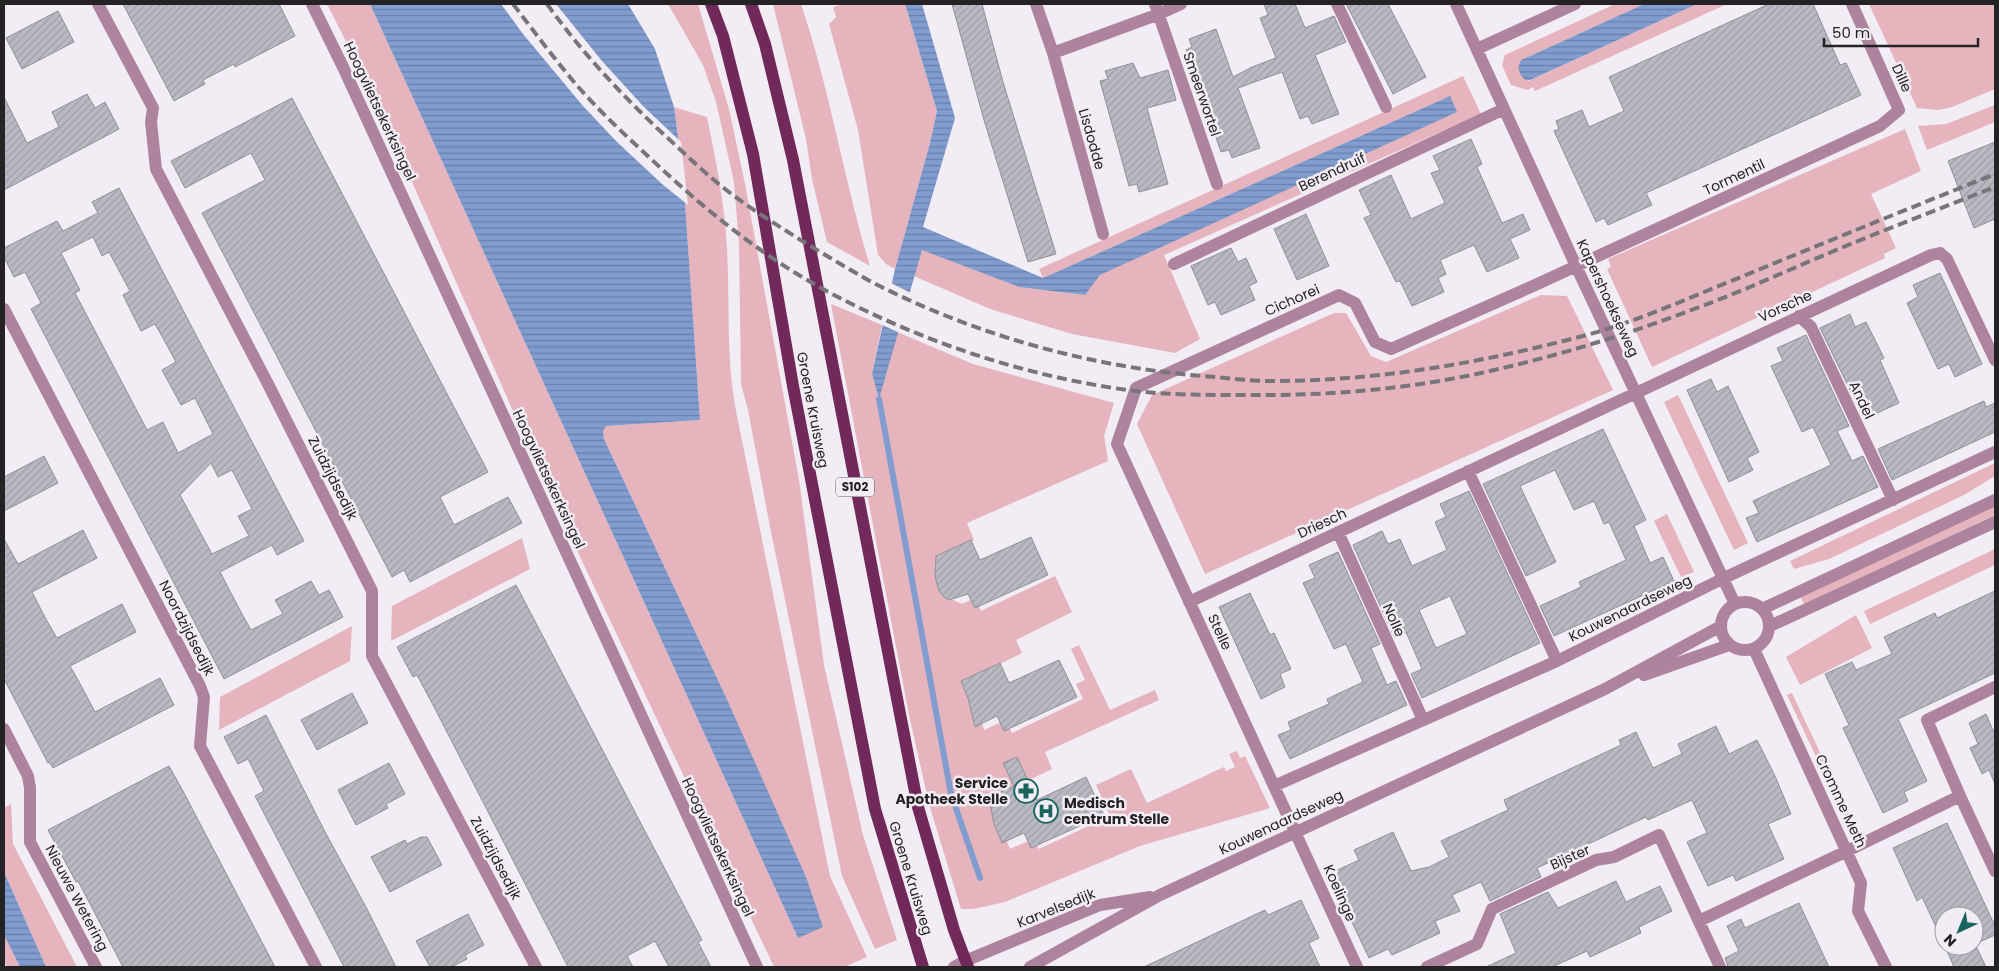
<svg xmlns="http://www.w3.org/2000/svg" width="1999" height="971" font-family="Poppins,sans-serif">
	<defs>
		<pattern id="water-rules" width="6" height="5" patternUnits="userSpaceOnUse" patternTransform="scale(1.25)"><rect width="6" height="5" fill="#819ccf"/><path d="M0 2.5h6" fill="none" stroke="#697fa8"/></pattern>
		<pattern id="building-hatch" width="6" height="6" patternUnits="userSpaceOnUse" patternTransform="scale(1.25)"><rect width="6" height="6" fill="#b9b9c3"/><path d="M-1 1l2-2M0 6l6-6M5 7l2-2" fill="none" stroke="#9f9fa7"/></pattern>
	</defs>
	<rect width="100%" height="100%" fill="#f2ecf5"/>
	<path fill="#e5b4bd" d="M327 4H370L798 938 725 695 604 439 603 431 606 426 700 420 683 175 674 107 707 117C716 161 725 205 727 249 730 302 726 354 735 406L830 876 867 957 844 967H774L539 470 375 98Z
		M668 4H698L729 109 745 184 799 480 824 665 863 835 897 940 875 949 842 876 770 527 748 410 741 384 739 245 734 182 716 102 703 65Z
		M773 4H801C830 90 844 180 870 266L827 242 812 179 806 139Z
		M844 4H905L937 111 930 143 895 269 886 264 878 255 858 130 829 24 836 17 833 7Z
		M1615 4H1644L1521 60 1528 81 1697 4H1727L1535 91 1533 87 1528 90 1511 85 1502 65 1505 55Z
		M1869 4H1995V89L1952 107 1938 110 1917 108Z
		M1463 76 1481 114 1164 255 1200 339 1175 353 1072 334 990 309 914 276 922 249 1019 287 1084 295 1100 275 1450 96 1043 278 1039 269Z
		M1995 105V122L1927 150 1918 126 1946 124Z
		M1905 129 1921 171 1871 194 1896 248 1884 254 1885 258 1652 367 1607 269 1611 267 1608 259Z
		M1541 295 1567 296 1613 390 1205 574 1137 424 1152 395 1334 313H1346L1371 356 1386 362Z
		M831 304 882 325 872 374 879 398 897 332 973 364 1114 403 1104 436 1108 461 967 523 974 540 940 556 949 598 962 604 975 598 981 611 1055 576 1072 612 1016 640 1022 653 966 681 976 702 984 730 1006 720 1012 733 1083 699 1076 684 1085 680 1071 649 1079 645 1110 710 1155 690 1159 700 1045 752 1052 769 994 797 999 822 1010 849 1033 839 1039 849 1110 816 1096 785 1131 769 1147 803 1224 767 1226 771 1235 767 1229 754 1237 751 1240 758 1245 756 1270 808 1140 846 1005 902 973 909H961L929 804 909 715Z
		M1678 395 1748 543 1734 550 1664 402Z
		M1995 463V476L1964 495 1829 559 1794 569 1790 561Z
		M1995 506V515L1804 604 1800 596Z
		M1667 514 1694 572 1681 577 1654 521Z
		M522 538 530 569 391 641 392 606Z
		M1995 549V565L1870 624 1864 611Z
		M1856 615 1872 648 1800 685 1786 657Z
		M352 626 350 661 219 730 220 697Z
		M1792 693 1854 825 1849 827 1787 695Z
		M11 804 13 844 77 967H46L4 872V808Z
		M4 935 20 967H7L4 961Z"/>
	<path fill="url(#water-rules)" d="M370 4H628L655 49 674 107 683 174 700 420 606 426 603 431 604 439 725 695 806 877 823 927 798 938Z
		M905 4H922L955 118 923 227 1043 278 1450 96 1457 112 1100 275 1085 295 1019 287 922 250 879 399 872 374 895 269 930 143 937 111Z
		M1644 4H1697L1530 80C1522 81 1521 74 1518 68L1521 60Z
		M4 872 46 967H20L4 935Z"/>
	<path fill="#f2ecf5" d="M501 4H556L602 61 643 106 681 142 688 205 662 184 616 141 583 106 523 34Z
		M889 282 911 293 900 333 880 324Z"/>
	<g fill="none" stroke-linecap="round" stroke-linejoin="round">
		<path stroke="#819ccf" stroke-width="6" d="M879 399 951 794 980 878"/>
	</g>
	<path fill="url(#building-hatch)" stroke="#908f99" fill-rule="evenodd" d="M123 4H279L295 36 235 67 234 64 203 80 205 84 174 101Z
		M952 4H982L1003 82 1056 254 1028 262 984 120Z
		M1264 4H1295L1305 28 1334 16 1346 42 1315 55 1339 114 1312 124 1308 116 1300 119 1282 72 1238 88 1260 148 1232 158 1229 150 1221 152 1186 50 1192 47 1189 39 1216 29 1233 77 1252 67 1276 58 1260 18 1268 15Z
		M1346 4H1388L1426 77 1393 94Z
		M1769 4H1813L1840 65 1846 63 1861 95 1646 193 1652 205 1608 225 1604 218 1596 222 1554 131 1559 129 1556 121 1582 110 1589 127 1624 111 1609 77Z
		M58 11 74 42 22 69 6 38Z
		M1133 63 1140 78 1168 70 1176 100 1147 108 1168 184 1139 192 1137 184 1129 186 1100 81 1108 79 1105 71Z
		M87 94 95 108 105 102 119 129 4 190V97L27 143 59 127 52 112Z
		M292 98 488 472 440 497 454 525 508 497 522 523 410 582 404 570 392 577 202 213 265 180 251 153 185 188 171 161Z
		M1471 139 1482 164 1477 167 1502 223 1523 214 1530 230 1510 239 1519 258 1487 272 1474 245 1440 260 1446 274 1438 278 1444 292 1412 306 1400 281 1396 282 1364 218 1371 215 1359 190 1391 175 1411 219 1445 203 1431 173 1440 170 1433 156Z
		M1995 142V219L1974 228 1948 161Z
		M119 188 304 541 277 555 272 545 220 572 242 614 251 630 283 614 275 600 311 581 319 595 329 590 343 617 224 679 31 309 41 303 25 272 14 277 4 257V248L57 221 63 231 98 213 92 202ZM93 237 102 256 109 252 130 291 123 295 141 331 155 324 163 338 176 362 162 370 181 405 195 398 213 434 178 453 163 422 147 430 75 293 80 290 61 253ZM211 463 218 477 232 470 252 509 238 516 249 536 212 554 180 495Z
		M1306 214 1329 266 1297 280 1274 229Z
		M1231 248 1238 262 1246 258 1257 282 1249 286 1255 300 1221 315 1215 302 1208 305 1191 266Z
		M1940 273 1982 364 1955 377 1949 364 1938 369 1907 303 1918 297 1913 285Z
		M1850 314 1855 327 1866 322 1884 358 1880 360 1899 403 1864 419 1820 328Z
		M1806 335 1849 426 1837 431 1852 461 1863 456 1878 487 1757 542 1746 518 1759 513 1753 501 1831 465 1813 427 1802 432 1771 366 1783 361 1777 348Z
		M1711 379 1717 392 1728 386 1759 452 1747 458 1753 470 1729 482 1687 390Z
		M1984 401 1986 407 1995 403V432L1892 480 1878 449Z
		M1603 429 1646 520 1634 526 1650 563 1663 557 1674 581 1554 636 1540 606 1581 587 1579 582 1626 560 1609 522 1604 524 1594 501 1574 510 1555 470 1520 486 1556 562 1526 576 1483 484Z
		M44 456 58 483 4 511V477Z
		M1469 491 1540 643 1422 698 1411 674 1422 669 1406 632 1394 637 1353 545 1382 531 1388 544 1400 539 1412 566 1447 550 1435 522 1446 517 1440 504ZM1450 596 1467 634 1436 648 1419 610Z
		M83 530 97 558 32 592 47 621 57 638 122 604 136 632 70 666 78 680 95 712 160 678 174 705 53 768 49 762 48 763 4 679V539L18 564Z
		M1031 537 1048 575 975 608 968 594 949 600 944 597 939 591 935 576 936 556 971 540 980 560Z
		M1338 552 1380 644 1371 648 1387 685 1396 681 1407 705 1290 759 1278 735 1291 730 1288 722 1329 704 1327 699 1363 682 1346 644 1334 649 1303 583 1315 578 1309 565Z
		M516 585 702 940 698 942 711 967H669L655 941 627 956 633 967H568L432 703 417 675 413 677 397 647Z
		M1995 591V673L1898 719 1927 781 1904 792 1908 801 1883 813 1843 728 1849 725 1825 674 1852 662 1856 670 1892 654 1884 637 1935 613 1937 618Z
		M1250 593 1270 635 1274 633 1291 669 1280 674 1285 687 1261 699 1219 607Z
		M1059 660 1077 697 1004 731 997 716 975 727 968 698 961 681 1000 663 1009 683Z
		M352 693 368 723 317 750 301 720Z
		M1986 714 1995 735V784L1989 770 1982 774 1970 748 1978 744 1969 723Z
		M266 715 324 830 367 909 396 967H344L255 796 264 791 248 759 238 764 224 737Z
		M1716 726 1729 754 1757 740 1775 776 1791 814 1768 824 1784 859 1736 881 1733 875 1708 886 1687 842 1707 833 1692 800 1648 820 1646 817 1537 868 1541 877 1490 901 1481 882 1452 895 1460 911 1435 921 1440 933 1392 955 1388 949 1369 958 1329 874 1359 860 1354 850 1393 832 1411 871 1429 867 1449 857 1441 841 1508 810 1504 800 1621 745 1619 740 1636 732 1653 768 1682 754 1678 744Z
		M1017 757 1037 800 1086 777 1104 815 1031 848 1024 833 1002 843 994 824 989 798 1014 786 1003 763Z
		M389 763 405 794 386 804 388 808 356 825 338 790Z
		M169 766 184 793 275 967H123L78 881 76 882 48 830Z
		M1947 823 1995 926V935L1975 944 1986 967H1954L1945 946H1974V916H1944V944L1922 897 1917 901 1893 848Z
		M421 837H427L442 865 390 892 371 857 405 840 407 844Z
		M1616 881 1626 902 1660 886 1672 911 1639 927 1641 933 1590 957 1587 951 1552 967H1486L1516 953 1500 914 1548 892 1558 908Z
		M1301 900 1319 938 1309 943 1320 967H1144L1265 910 1268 915Z
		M1799 903 1829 967H1728L1725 958 1739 951 1727 926 1741 919 1745 928Z
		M468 914 484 945 465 955 467 959 451 967H430L416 941Z"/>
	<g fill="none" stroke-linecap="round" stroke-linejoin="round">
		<path stroke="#ae839e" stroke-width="12" d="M98 4 153 108 151 122 156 169 268 384 372 591V656L536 967
			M312 4 343 67 757 967
			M1036 4 1053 53 1103 234
			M1155 4 1217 184
			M1337 4 1386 107
			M1456 4 1576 266 1735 604
			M1477 49 1575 4
			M1053 53 1159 14 1181 4
			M1174 264 1504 109
			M4 309 200 686 204 697 200 746 316 967
			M1799 316 1811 327 1893 500
			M1468 471 1557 661
			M1338 532 1423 720
			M1721 626a24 24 0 1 1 48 0a24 24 0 1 1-48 0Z
			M1189 602 1931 255 1940 253 1947 259 1995 360
			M1762 609 1995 500
			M1770 626 1995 522
			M1754 649 1861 883 1858 911 1886 967
			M1644 675 1729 645
			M4 729 28 776 30 788V842L96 967
			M1274 786 1557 661 1724 578 1995 452
			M1960 796 1995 871
			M1699 921 1847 851 1960 796 1927 720 1995 687
			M954 967 965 961 1100 905 1150 897
			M1030 967 1160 895 1605 689 1721 626
			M1357 967 1117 444 1136 388 1339 295 1355 303 1375 342 1391 349 1533 286 1880 126 1899 110 1852 4
			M1427 967 1477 944 1492 909 1596 860 1614 857 1659 835 1720 967"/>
		<path stroke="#71295c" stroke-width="12" d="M711 4 723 36 753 154 793 386 875 809 923 967
			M751 4 765 44 793 160 918 807 954 930 968 967"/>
		<path stroke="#78757a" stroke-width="4" stroke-dasharray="10 5" stroke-linecap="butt" d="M513 4C533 30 553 57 574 82 597 109 624 134 650 158 706 211 768 261 836 296 926 343 1026 376 1127 390 1165 395 1204 395 1243 395 1323 396 1403 390 1481 373 1573 353 1663 323 1750 287 1780 274 1810 261 1841 248 1892 227 1944 207 1995 187
			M547 4C580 50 618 91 659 130 681 150 702 171 725 189 749 208 774 223 799 239 822 253 845 267 868 280 975 336 1096 369 1216 377 1234 379 1253 381 1272 381 1374 381 1476 364 1575 338 1632 324 1686 299 1741 277 1826 242 1910 208 1995 174"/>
	</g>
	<defs>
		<g id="pharmacy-ring" transform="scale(1.25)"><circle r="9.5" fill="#f2ecf5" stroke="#19655d" stroke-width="1.5"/><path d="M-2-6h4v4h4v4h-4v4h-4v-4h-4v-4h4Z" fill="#19655d"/></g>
		<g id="hospital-ring" transform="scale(1.25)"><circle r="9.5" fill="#f2ecf5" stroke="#19655d" stroke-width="1.5"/><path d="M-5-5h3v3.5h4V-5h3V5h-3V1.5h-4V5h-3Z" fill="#19655d"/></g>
	</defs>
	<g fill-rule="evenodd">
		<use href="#pharmacy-ring" x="1026" y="791"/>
		<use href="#hospital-ring" x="1046" y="811"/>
	</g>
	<g text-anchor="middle" stroke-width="5" stroke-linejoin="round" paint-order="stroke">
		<rect fill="#f2ecf5" stroke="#625f63" stroke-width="1" x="836" y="477.5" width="38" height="19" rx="4"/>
		<g font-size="12" font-weight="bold" fill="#242225">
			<text x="855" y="491">S102</text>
		</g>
		<g font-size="14" fill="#242225" stroke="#f2ecf5">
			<text transform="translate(1902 78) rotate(66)" y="5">Dille</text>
			<text transform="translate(1202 94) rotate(71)" y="5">Smeerwortel</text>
			<text transform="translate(380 111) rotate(65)" y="5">Hoogvlietsekerksingel</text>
			<text transform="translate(1092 139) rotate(74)" y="5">Lisdodde</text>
			<text transform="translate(1332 172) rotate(-25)" y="5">Berendruif</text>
			<text transform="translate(1734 177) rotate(-25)" y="5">Tormentil</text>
			<text transform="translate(1608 298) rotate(65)" y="5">Kapershoekseweg</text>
			<text transform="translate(1292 300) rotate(-24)" y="5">Cichorei</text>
			<text transform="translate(1785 306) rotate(-25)" y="5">Vorsche</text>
			<text transform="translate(1862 400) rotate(65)" y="5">Andel</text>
			<text transform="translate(813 410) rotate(79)" y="5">Groene Kruisweg</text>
			<text transform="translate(333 478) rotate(63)" y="5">Zuidzijdsedijk</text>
			<text transform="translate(549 479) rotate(65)" y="5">Hoogvlietsekerksingel</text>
			<text transform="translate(1322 523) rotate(-25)" y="5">Driesch</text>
			<text transform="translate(1630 608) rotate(-26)" y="5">Kouwenaardseweg</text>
			<text transform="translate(1394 620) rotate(66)" y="5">Nolle</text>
			<text transform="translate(187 628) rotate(63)" y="5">Noordzijdsedijk</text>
			<text transform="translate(1220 632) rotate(65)" y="5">Stelle</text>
			<text transform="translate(1841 801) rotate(65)" y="5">Cromme Meth</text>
			<text transform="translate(1281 822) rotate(-25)" y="5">Kouwenaardseweg</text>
			<text transform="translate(718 847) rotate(65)" y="5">Hoogvlietsekerksingel</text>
			<text transform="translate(1570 857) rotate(-24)" y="5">Bijster</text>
			<text transform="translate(496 858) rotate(62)" y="5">Zuidzijdsedijk</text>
			<text transform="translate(911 878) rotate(73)" y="5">Groene Kruisweg</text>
			<text transform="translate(1340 893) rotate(66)" y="5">Koelinge</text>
			<text transform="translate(77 898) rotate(62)" y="5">Nieuwe Wetering</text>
			<text transform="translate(1056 908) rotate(-22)" y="5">Karvelsedijk</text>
		</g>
		<g font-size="14" font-weight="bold" fill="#242225" stroke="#f2ecf5" text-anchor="end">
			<text x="1008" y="788">Service<tspan x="1008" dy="16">Apotheek Stelle</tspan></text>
			<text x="1064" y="808" text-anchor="start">Medisch<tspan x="1064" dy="16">centrum Stelle</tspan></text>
		</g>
	</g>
	<rect width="1999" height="971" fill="none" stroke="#242225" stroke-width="10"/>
	<g transform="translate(1959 931) rotate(224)"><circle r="24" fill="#f2ecf5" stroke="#a09ba2"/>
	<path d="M0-4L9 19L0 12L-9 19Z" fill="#19655d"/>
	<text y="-8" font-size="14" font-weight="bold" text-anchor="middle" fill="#242225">N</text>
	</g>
	<path d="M1824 38v8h154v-8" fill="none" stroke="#242225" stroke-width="2.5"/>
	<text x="1832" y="38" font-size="15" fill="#242225" stroke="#f2ecf5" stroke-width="4" paint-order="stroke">50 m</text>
</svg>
